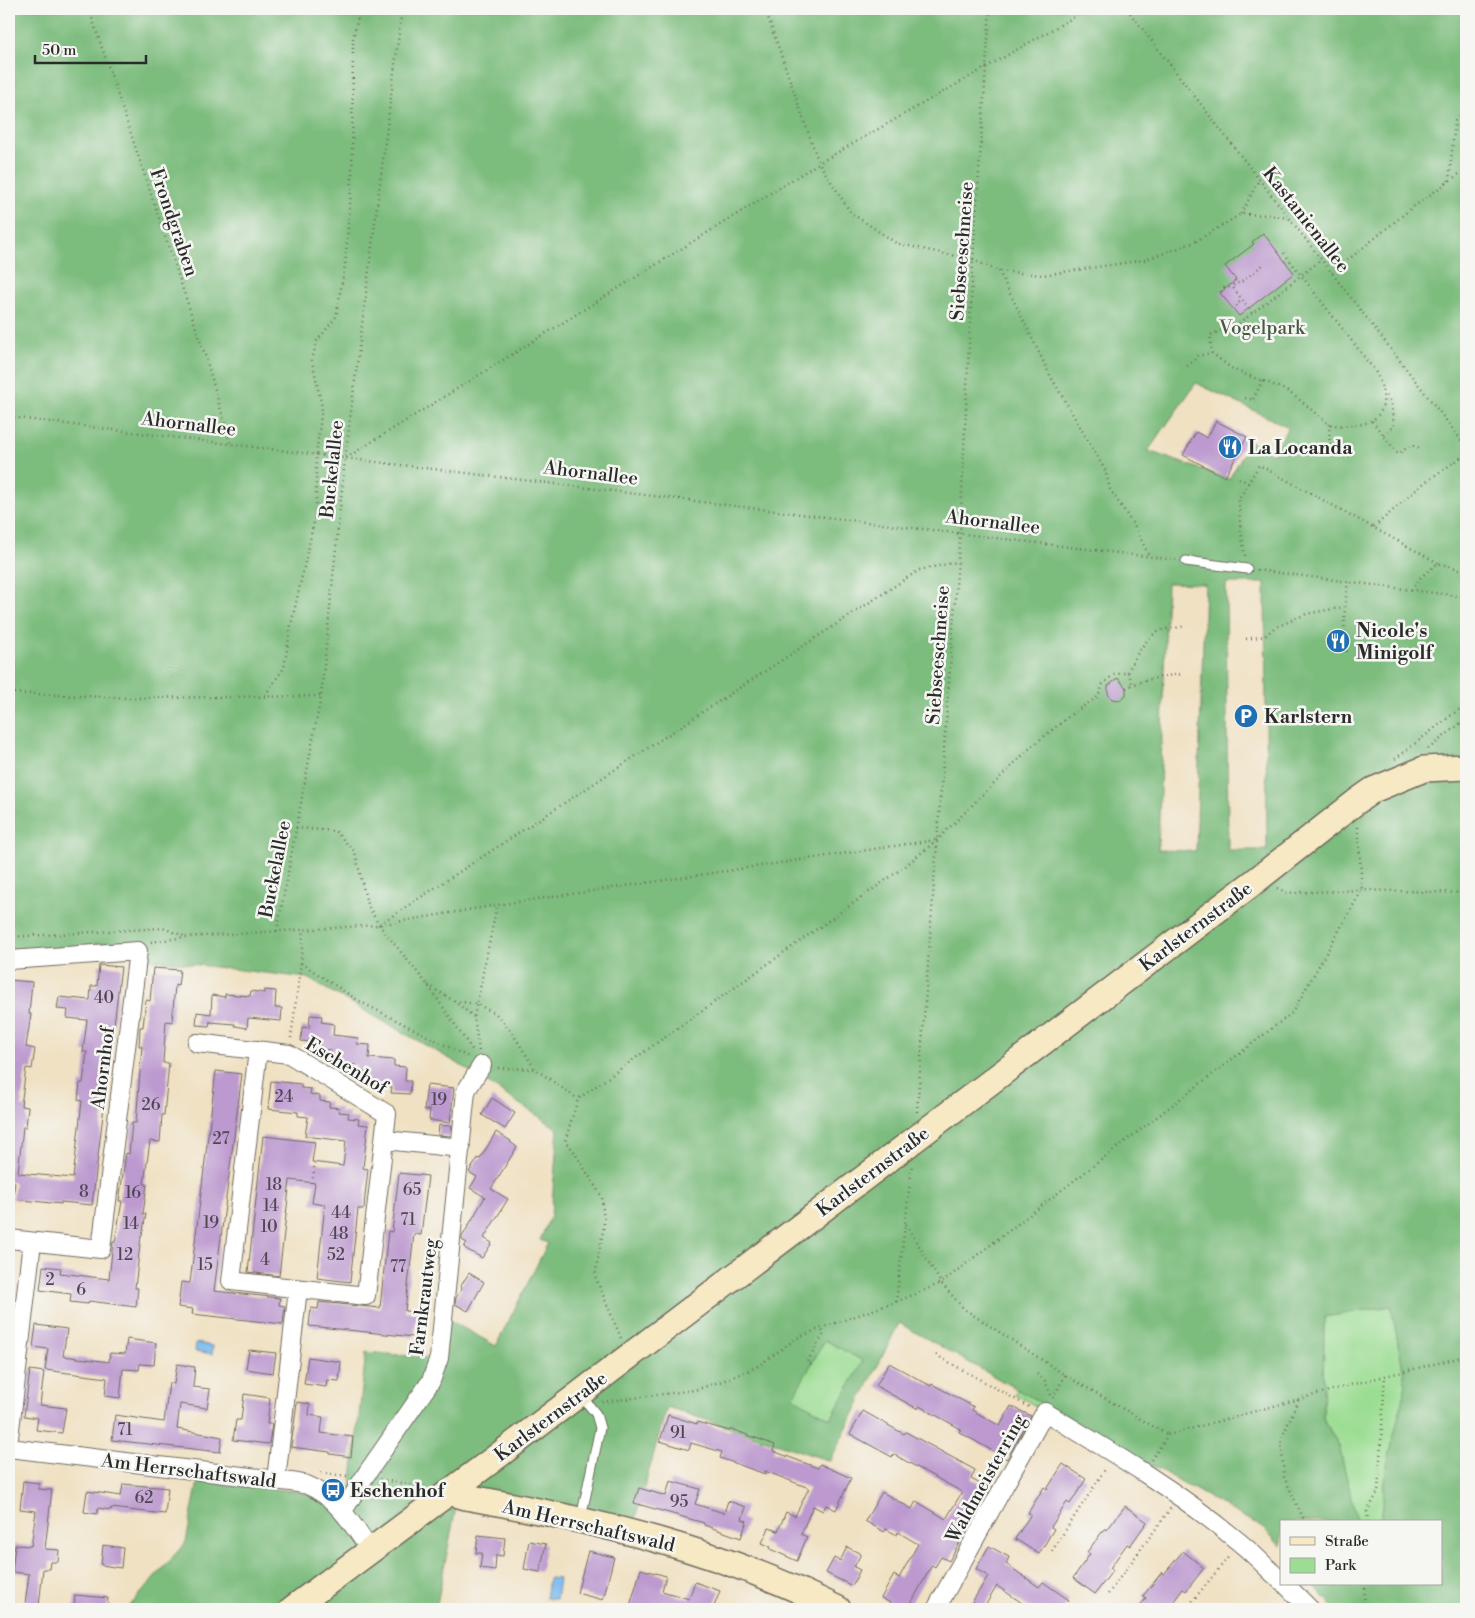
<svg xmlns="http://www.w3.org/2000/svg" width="1475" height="1618" font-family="'Libre Bodoni',serif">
	<rect width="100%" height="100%" fill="#f6f6f2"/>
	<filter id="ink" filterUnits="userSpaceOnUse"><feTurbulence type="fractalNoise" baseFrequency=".02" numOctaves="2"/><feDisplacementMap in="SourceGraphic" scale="10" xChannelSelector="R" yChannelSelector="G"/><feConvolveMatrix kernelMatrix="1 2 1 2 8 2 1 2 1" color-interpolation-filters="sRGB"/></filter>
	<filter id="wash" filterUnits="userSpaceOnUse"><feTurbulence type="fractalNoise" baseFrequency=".0096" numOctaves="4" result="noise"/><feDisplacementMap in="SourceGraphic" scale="20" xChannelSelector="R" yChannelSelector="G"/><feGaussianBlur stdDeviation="1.12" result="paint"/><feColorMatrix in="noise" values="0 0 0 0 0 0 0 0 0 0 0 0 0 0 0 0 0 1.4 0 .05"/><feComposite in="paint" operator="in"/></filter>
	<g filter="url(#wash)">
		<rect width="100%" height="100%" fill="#f0e1c3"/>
		<path fill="#9bdd93" stroke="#63845f" d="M1391 1306 1406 1385 1387 1466 1380 1522H1357L1339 1446 1323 1418 1324 1317Z
			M825 1340 864 1361 831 1419 792 1397Z
			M1028 1370 1049 1393 1041 1409 1015 1394Z"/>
		<path fill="#7cbc7d" stroke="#547454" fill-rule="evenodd" d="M9 9H1466V1609H1335L1313 1584H1441V1522H1380L1387 1466 1406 1385 1391 1306 1324 1317 1323 1418 1339 1446 1357 1522H1281V1547L1265 1529 899 1323 830 1461 667 1407 634 1523 458 1497 436 1609H127L186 1542 198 1481 350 1497 366 1352 443 1359 449 1320 496 1346 548 1243 540 1240 551 1215 558 1129 457 1063 307 978 140 958 132 941 9 952ZM1196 383 1288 427 1273 454 1250 442 1229 479 1148 451ZM1167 583 1205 584 1196 851 1158 850ZM1226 583H1265L1267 850H1228ZM825 1340 863 1361 831 1419 793 1397Z"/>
		<path fill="#79baee" stroke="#52728c" d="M196 1343 213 1346 212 1354 195 1351Z
			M549 1578 559 1579 556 1599 546 1598Z"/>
		<g id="blocks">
			<path fill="#bc99cf" d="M1263 233 1294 273 1239 316 1220 293 1236 280 1225 266 1254 244 1252 242Z
				M1216 421 1247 437 1225 477 1183 455 1196 432 1207 438Z
				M1118 678 1126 688V695L1120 700 1112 699 1108 694V686Z
				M99 965 121 967 92 1205 61 1202V1204L13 1199 15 1182H9V980L32 982 29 1014H31L26 1047 35 1049 32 1069 26 1068 21 1106 28 1107 26 1127H23L18 1173 73 1178 82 1101 78 1100 80 1083H83L87 1052H83L87 1020 67 1018 68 1010 57 1009 59 997 90 1000 91 986H97Z
				M153 968 180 970 178 986 175 985 172 1022 166 1021 163 1063H169L164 1115H162L160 1142 150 1141 144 1184H147L143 1214H146L142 1236H141L135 1288H138L136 1307 89 1301 88 1304 70 1302 71 1294 40 1290 43 1266 61 1268 60 1273 109 1279 113 1242H115L122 1201H119L126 1153 129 1154 132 1123H136L142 1046H139L140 1027H143L146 1000 150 1001Z
				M264 990 276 991 275 1008H282L281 1021 248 1018 247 1028 235 1026V1024L210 1022V1021L209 1026 196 1025 197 1012 211 1014 212 995 225 997V994L250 996 251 991 264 993Z
				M310 1015 322 1016 321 1022 334 1024 333 1035 358 1038 357 1044 370 1045 369 1058 394 1060V1066L406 1067 405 1081H411L410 1094 391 1093 392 1087 366 1084 367 1072 355 1071 356 1065 330 1062 331 1050 319 1049V1043L301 1041 302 1027 309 1028Z
				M216 1071 242 1074 214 1291 280 1298 279 1305 285 1306 283 1324 192 1314 193 1309 178 1307 181 1282 190 1283Z
				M271 1081 301 1084V1088L311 1089 310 1094 320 1096V1101L330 1102 329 1107 340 1108 339 1112 349 1113 348 1118 359 1119 358 1124 368 1125 363 1168 368 1169 365 1196 364 1209H358L350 1282 317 1278 325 1205 312 1203 315 1183 290 1180 279 1276 248 1272 263 1136 315 1142 312 1162 343 1166 346 1141 305 1136 308 1117 298 1116V1112L268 1109Z
				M427 1085 454 1088 450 1123 429 1120 430 1110H424Z
				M492 1098 515 1113 505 1129 482 1115Z
				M439 1125 452 1126 451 1136 438 1135Z
				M496 1132 511 1141 510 1142 517 1147 491 1189 508 1199 484 1238 492 1243 482 1258 466 1249 464 1247 467 1243 462 1240V1237L485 1197 470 1188 477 1177 469 1172 478 1158 480 1159Z
				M399 1173 428 1176 421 1235 414 1234 405 1311 417 1312 414 1337 309 1326 311 1308 318 1309 319 1302 380 1308 388 1231 392 1232Z
				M469 1273 484 1282 468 1311 455 1304 456 1298 462 1288 460 1287Z
				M36 1325 67 1329 63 1356 109 1362 110 1353 125 1354 127 1339 156 1343 154 1365 140 1364 139 1370 123 1369 120 1398 105 1396 107 1378 45 1370 48 1349 33 1347Z
				M249 1350 276 1353 273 1373 246 1369Z
				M308 1357 341 1362 339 1381 327 1380 326 1387 304 1384Z
				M889 1363 931 1386 932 1384 974 1407 972 1410 1000 1426 1011 1406 1031 1416 1007 1459 959 1432 961 1429 919 1406 918 1409 876 1386Z
				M177 1364 195 1367 193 1387 210 1389 207 1408 180 1404 177 1429 222 1437 220 1452 112 1440 115 1415 164 1422 169 1383 174 1384Z
				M30 1370 44 1372 40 1405 66 1408 62 1433 36 1430 38 1418 24 1416Z
				M244 1394 270 1398 267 1424H272L269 1444 233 1440 236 1420H241Z
				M297 1402 310 1404 309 1415 323 1417 321 1433 353 1437 351 1457 330 1454V1452L291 1447Z
				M863 1411 904 1434 906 1432 975 1470 971 1479 990 1489 949 1561 941 1557 935 1567 932 1565 908 1609H902L881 1598 894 1575 899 1578 918 1544 898 1532 897 1535 886 1529 884 1532 865 1521 882 1492 912 1509 916 1501 946 1519 962 1492 893 1454 892 1457 850 1434Z
				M668 1415 697 1424V1422L730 1431 731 1429 775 1445 773 1451 818 1468 820 1464 851 1478 836 1510 826 1505 823 1511 813 1506 801 1534 807 1537 797 1561 770 1549 771 1547 762 1543 769 1528 778 1531 786 1512 795 1516 809 1488 765 1471V1474L720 1458 722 1452 691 1443 689 1450 660 1441Z
				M1063 1464 1086 1479 1070 1504 1067 1502 1051 1527 1054 1529 1039 1554 1015 1539 1031 1514 1028 1513 1044 1487 1047 1489Z
				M23 1481 39 1483 38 1489 52 1490 45 1549 59 1550 58 1562H50L49 1569H43L39 1606 25 1604 29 1574 12 1572 15 1545 31 1546 36 1511 20 1509Z
				M670 1481 700 1489 695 1504 724 1513 728 1501 746 1507 742 1519 747 1521 741 1538 704 1525V1523L634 1503 639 1488 666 1496Z
				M123 1484 168 1488 165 1514 111 1508V1510L98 1508 97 1514 84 1512 87 1491 121 1496Z
				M1125 1506 1147 1522 1130 1546 1127 1544 1110 1568 1113 1570 1095 1594 1073 1578 1090 1554 1087 1552 1105 1528 1107 1530Z
				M478 1535 505 1538 503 1556 496 1555 495 1570 480 1568 482 1553H476Z
				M529 1541 546 1544 540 1572 524 1569Z
				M103 1545 123 1548 121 1568 101 1565Z
				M989 1546 1009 1557 1006 1564 1039 1587 1043 1582 1069 1600 1063 1609H1031L997 1586 983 1609H968L988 1576 976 1569Z
				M847 1547 861 1554 854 1567 860 1570 852 1586 826 1573 834 1558 840 1561Z
				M588 1551 614 1557 603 1600 577 1593Z
				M1183 1551 1204 1568 1186 1591 1183 1589 1168 1609H1137L1146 1598 1143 1596 1162 1572 1164 1574Z
				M641 1569 666 1576 662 1591 689 1599 695 1582 720 1591 713 1609H629Z
				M75 1595 108 1598 107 1609H74Z"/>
		</g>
	</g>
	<g filter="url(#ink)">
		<use href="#blocks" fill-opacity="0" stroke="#706b60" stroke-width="1"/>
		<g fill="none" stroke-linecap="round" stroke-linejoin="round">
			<g stroke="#706b60" stroke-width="11">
				<path id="lane" d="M1186 561 1247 569
					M580 1394 596 1414 600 1428 581 1518"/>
			</g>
			<g stroke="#706b60" stroke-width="20">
				<path id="street" d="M9 960 138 951 101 1249 9 1239
					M197 1043 289 1054 387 1114 366 1296 231 1281 258 1050
					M385 1140 461 1148
					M9 1438 32 1242
					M9 1448 276 1480C286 1482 297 1482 307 1485 337 1497 353 1525 370 1550
					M276 1480 298 1289
					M343 1511 367 1473 431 1381 439 1358 466 1091 482 1065
					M1285 1584 1310 1609
					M936 1609 1045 1412C1112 1452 1179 1492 1239 1542 1254 1554 1267 1568 1281 1581"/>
			</g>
			<g stroke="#706b60" stroke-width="28">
				<path id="secondary" d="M449 1492 466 1497C593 1520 722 1550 838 1609
					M292 1609 491 1461 1254 882 1356 802 1373 790 1424 769 1466 767"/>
			</g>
			<path stroke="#706b60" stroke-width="2.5" stroke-dasharray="1 4" stroke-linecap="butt" d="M89 9 205 355 231 445
				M765 9 819 163 851 213 896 243 973 260 999 271 1043 275 1144 260 1193 243 1241 214 1269 215 1288 218
				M1127 9 1466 446
				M1449 181 1455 121 1466 106
				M1241 214 1259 180
				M1284 253 1375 371C1389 397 1388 424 1352 425 1345 426 1336 426 1329 424 1326 422 1323 419 1320 417 1310 409 1301 400 1290 393 1273 383 1255 379 1237 371 1228 367 1220 359 1212 353L1210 335 1241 322 1321 260
				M999 271 1051 377 1105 470 1110 489 1136 529 1149 556
				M1332 273 1413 207 1466 169
				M1221 292V291L1224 288 1232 287
				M1237 306 1236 305 1242 300
				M1252 313 1232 286 1236 283H1240L1264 264
				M1187 366 1195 360 1196 356 1212 353
				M1245 398 1255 400
				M1253 399 1263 380
				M9 417 1176 560
				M1372 421 1398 454 1411 445 1420 448
				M1329 424 1330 451
				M1383 435 1394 426 1391 404 1385 393
				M9 451 13 418
				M346 458 819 163 1088 9
				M1239 478 1248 483
				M1374 527 1424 483 1466 454
				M1245 556 1240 525 1239 499 1259 465 1438 563
				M1257 570 1466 597
				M1411 590 1421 577 1438 563 1459 569 1466 568
				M1246 639 1265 636 1274 628 1306 614 1344 607
				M1347 652C1343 628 1344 607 1348 582
				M1128 672C1134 659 1146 635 1162 630 1169 628 1178 628 1185 626
				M1126 688C1145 679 1163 676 1183 674
				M9 693 129 698 321 696
				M265 695 284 668 291 625 316 513V456L322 407 312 360 317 341 336 317 345 265 352 179 353 39 360 9
				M1428 749 1466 719
				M1395 759 1466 704
				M296 828 335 831 355 852 367 904 379 925 427 984 473 1051
				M1277 888 1287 893 1362 890 1466 893
				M380 924 919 570 957 562
				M277 931 321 696 345 459 402 9
				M9 937 163 928 184 936
				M151 942 185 937 379 925 497 905 935 840
				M301 963 359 1001 470 1058
				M428 985 454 1001 474 1017
				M454 1001 477 1004 496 1014 511 1031 535 1069 578 1099
				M291 1038 301 963 303 930
				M479 1051 474 1017 497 905
				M498 1068 535 1069
				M917 1112 960 533 973 260 990 9
				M312 1183 315 1162
				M906 1224 941 1283 964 1309 1065 1375 1168 1435
				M896 1302 912 1165
				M621 1338 595 1276 604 1225 602 1197 573 1150 565 1141 578 1099 904 867 937 840 1031 747 1073 713 1098 697 1103 684 1113 675 1128 672 1133 685
				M936 1355 1029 1407
				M811 1364 807 1362 824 1334 821 1328
				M1037 1374 1044 1379 1052 1397
				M1053 1398 1065 1375
				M1298 1400 1281 1440 1284 1477 1305 1522
				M602 1402 695 1390 731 1378 758 1366 797 1338 821 1328 896 1302 941 1283 1292 1013 1362 890 1358 827
				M1151 1460 1168 1435 1365 1381 1466 1356
				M321 1473 348 1476
				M380 1480 425 1486
				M1368 1522 1367 1512 1378 1492 1385 1376
				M1052 1551 1106 1468
				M1108 1594 1171 1508
				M1186 1609 1230 1555
				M1364 1609 1365 1584"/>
			<use href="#lane" stroke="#fff" stroke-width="9"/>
			<use href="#street" stroke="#fff" stroke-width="18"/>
			<use href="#secondary" stroke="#f6e9c3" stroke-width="25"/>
		</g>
	</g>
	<defs>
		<g id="restaurant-disc" transform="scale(1.25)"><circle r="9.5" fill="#1f6fb2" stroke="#f6f6f2"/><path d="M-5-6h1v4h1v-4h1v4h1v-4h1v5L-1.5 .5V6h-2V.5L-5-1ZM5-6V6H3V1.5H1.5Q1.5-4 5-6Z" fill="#fff"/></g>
		<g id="parking-disc" transform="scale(1.25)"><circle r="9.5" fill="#1f6fb2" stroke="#f6f6f2"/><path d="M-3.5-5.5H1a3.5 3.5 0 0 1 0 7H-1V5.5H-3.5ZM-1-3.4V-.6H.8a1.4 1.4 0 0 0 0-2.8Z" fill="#fff"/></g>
		<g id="bus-disc" transform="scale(1.25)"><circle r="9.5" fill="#1f6fb2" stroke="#f6f6f2"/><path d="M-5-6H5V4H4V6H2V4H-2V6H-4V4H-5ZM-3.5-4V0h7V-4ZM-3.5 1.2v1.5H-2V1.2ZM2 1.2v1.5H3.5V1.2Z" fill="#fff"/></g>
	</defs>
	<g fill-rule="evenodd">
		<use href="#restaurant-disc" x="1230" y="447"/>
		<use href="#restaurant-disc" x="1338" y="641"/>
		<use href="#parking-disc" x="1246" y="716"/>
		<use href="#bus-disc" x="333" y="1490"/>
	</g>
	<g text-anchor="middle" stroke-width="5" stroke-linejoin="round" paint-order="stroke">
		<g font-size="16" fill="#4f4654">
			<text x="104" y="1003">40</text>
			<text x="284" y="1102">24</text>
			<text x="439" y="1105">19</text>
			<text x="151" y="1110">26</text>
			<text x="221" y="1144">27</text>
			<text x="274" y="1190">18</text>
			<text x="412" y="1195">65</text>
			<text x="84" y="1197">8</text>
			<text x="133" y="1198">16</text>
			<text x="271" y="1211">14</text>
			<text x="341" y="1218">44</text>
			<text x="408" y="1225">71</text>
			<text x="211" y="1228">19</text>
			<text x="131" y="1229">14</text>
			<text x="269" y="1232">10</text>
			<text x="339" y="1239">48</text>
			<text x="125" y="1260">12</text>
			<text x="336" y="1260">52</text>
			<text x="265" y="1265">4</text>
			<text x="205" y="1270">15</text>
			<text x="398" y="1272">77</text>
			<text x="50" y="1285">2</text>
			<text x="81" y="1295">6</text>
			<text x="125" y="1435">71</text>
			<text x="678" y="1438">91</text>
			<text x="144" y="1503">62</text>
			<text x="679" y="1507">95</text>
		</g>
		<g font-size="19" fill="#2b2b2b" stroke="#f6f6f2">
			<text transform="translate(1307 219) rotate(52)" y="7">Kastanienallee</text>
			<text transform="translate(175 222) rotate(71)" y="7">Frondgraben</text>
			<text transform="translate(961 251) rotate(-86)" y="7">Siebseeschneise</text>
			<text transform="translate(189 423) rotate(7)" y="7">Ahornallee</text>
			<text transform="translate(331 469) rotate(-84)" y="7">Buckelallee</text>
			<text transform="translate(591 472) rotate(7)" y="7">Ahornallee</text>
			<text transform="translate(993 521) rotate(7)" y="7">Ahornallee</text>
			<text transform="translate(937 655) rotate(-86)" y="7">Siebseeschneise</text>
			<text transform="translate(274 869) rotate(-79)" y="7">Buckelallee</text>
			<text transform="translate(1195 926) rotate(-37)" y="7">Karlsternstraße</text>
			<text transform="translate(347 1065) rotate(31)" y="7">Eschenhof</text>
			<text transform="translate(102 1068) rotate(-83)" y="7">Ahornhof</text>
			<text transform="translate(872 1171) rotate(-37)" y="7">Karlsternstraße</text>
			<text transform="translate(423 1297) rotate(-83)" y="7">Farnkrautweg</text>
			<text transform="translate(550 1416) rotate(-37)" y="7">Karlsternstraße</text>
			<text transform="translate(189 1470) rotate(7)" y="7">Am Herrschaftswald</text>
			<text transform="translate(985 1478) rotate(-61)" y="7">Waldmeisterring</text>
			<text transform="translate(589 1525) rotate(13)" y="7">Am Herrschaftswald</text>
		</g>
		<g font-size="19" fill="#475845" stroke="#f6f6f2">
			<text x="1262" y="334">Vogelpark</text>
		</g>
		<g font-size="19" font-weight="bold" fill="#2b2b2b" stroke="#f6f6f2" text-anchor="start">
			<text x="1248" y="454">La Locanda</text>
			<text x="1356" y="637">Nicole's<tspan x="1356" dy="22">Minigolf</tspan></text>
			<text x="1264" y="723">Karlstern</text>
			<text x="350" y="1497">Eschenhof</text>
		</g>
	</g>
	<rect width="1475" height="1618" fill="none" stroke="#f6f6f2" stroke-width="30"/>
	<rect x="1280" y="1520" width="162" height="65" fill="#f6f6f2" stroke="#a5a5a2"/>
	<rect x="1290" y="1537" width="25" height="8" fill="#f6e9c3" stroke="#a5a5a2"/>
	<text x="1325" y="1546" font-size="15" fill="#2b2b2b">Straße</text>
	<rect x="1290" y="1558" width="25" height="15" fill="#9bdd93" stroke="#a5a5a2"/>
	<text x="1325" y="1570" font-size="15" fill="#2b2b2b">Park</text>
	<path d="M35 55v8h111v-8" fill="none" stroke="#2b2b2b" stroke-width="2.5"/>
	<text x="42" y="55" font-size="15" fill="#2b2b2b" stroke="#f6f6f2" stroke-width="4" paint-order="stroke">50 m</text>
</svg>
